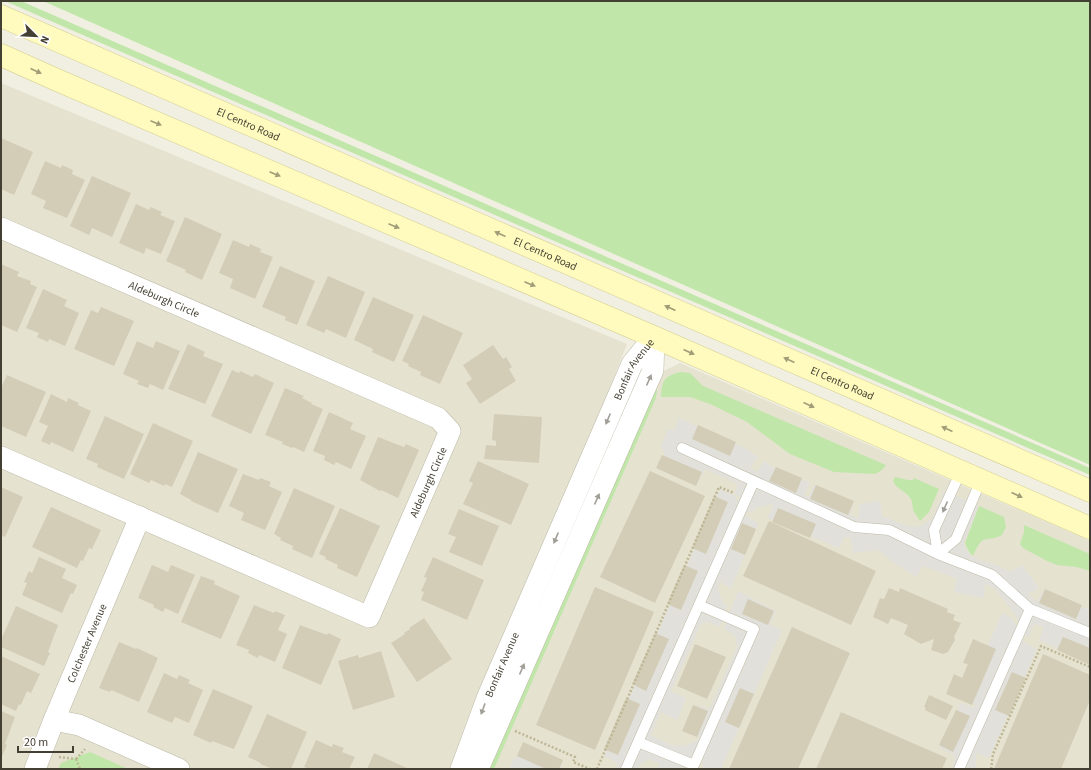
<svg xmlns="http://www.w3.org/2000/svg" width="1091" height="770" font-family="'Source Sans 3',sans-serif">
	<rect width="100%" height="100%" fill="#f1efe2"/>
	<path fill="#e5e2d0" d="M1 83 627 344 460 769H1Z
		M680 363 1090 541V769H486L660 373Z"/>
	<path fill="#c0e7a9" d="M5 1H21L1090 468V475Z
		M43 1H1090V465Z
		M681 372 690 373 703 386 886 465 882 470 875 474 834 472 790 454 747 422 710 404 690 397H661C662 380 664 376 681 372Z
		M655 389 657 390 656 398 494 769H489Z
		M895 477 908 480H913L914 478 939 489 929 512 920 521 913 510 912 501 908 495 896 486 893 481Z
		M979 506 1004 517 1006 527 1002 535C984 544 984 531 973 556L969 552 965 543Z
		M1024 525 1090 554V571L1076 567 1057 565 1047 561 1023 548 1020 544 1024 532Z
		M90 752 128 769H58L61 763Z"/>
	<path fill="#e1e0db" d="M679 418 745 448 758 457 750 468 757 472 764 461 776 469 810 483 804 495 809 497 814 485 854 502 850 515 859 518V504L880 501 882 516 907 526 916 527 923 525 933 517 944 491 979 506 964 542 965 548 970 555 981 561 997 565 1010 572 1022 565 1039 588 1028 594 1037 602 1043 591 1090 610V661L1039 640 1044 628 1035 623 1027 638 1014 613 997 591 989 585 985 584 984 598 954 592 957 579 923 566 916 577 894 563 879 550 853 553 851 538 844 537 839 548 767 518 773 506 772 504 759 507 749 513 735 492 738 484 705 469 698 482 660 465 665 454 661 446 668 429 674 430Z
		M720 489 734 495 747 517 758 523 731 588 720 582 718 587 720 597 727 607 720 627 709 622 701 623 671 691 686 698 677 720 661 712 651 735 671 745 685 746 698 740 699 769H657L660 763 648 759 640 764 638 769H616L618 763 604 756Z
		M738 591 776 611 770 625 782 630 721 769H703L700 738 687 731 698 705 709 710 737 647 736 637 724 628Z
		M1002 613 1012 618 1025 643 1037 649 989 758 976 753V768L977 769H953L954 755 940 748 961 703 974 708 975 704 964 699Z
		M523 745 563 762 560 769H509L514 758H517Z"/>
	<path fill="#d3cdb7" d="M1 138 33 152 14 195 1 189Z
		M45 161 61 168 62 165 73 170 72 174 85 180 67 218 43 208 46 201 31 194Z
		M92 176 131 193 112 237 92 228 89 235 70 226Z
		M136 204 149 210 151 207 162 212 160 215 175 221 161 254 146 248 144 254 119 243Z
		M185 217 222 234 202 280 185 272 186 270 166 261Z
		M233 240 249 247 250 244 261 249 260 252 273 257 255 299 230 288 233 279 219 273Z
		M1 264 19 272 17 276 31 281 30 284 37 287 17 332 1 325Z
		M280 266 315 281 297 325 285 320 286 317 262 307Z
		M328 276 365 292 346 338 326 329 324 333 306 325Z
		M43 289 67 300 64 306 79 313 65 346 49 339 48 342 37 337 39 333 26 328Z
		M373 297 414 315 394 362 372 352 373 349 354 340Z
		M101 307 134 321 114 366 74 349 91 310 98 313Z
		M423 315 463 333 440 384 420 375 421 372 408 366 409 364 402 361Z
		M137 341 153 348 156 341 180 351 163 390 150 384 148 388 137 384 139 381 123 374Z
		M188 344 205 352 203 356 223 364 205 404 168 389Z
		M493 345 503 359 506 357 512 367 509 369 516 381 480 404 466 383 472 379 463 365Z
		M232 370 239 373 240 371 253 377 255 374 274 383 251 434 211 416Z
		M7 375 46 392 26 437 1 426V388Z
		M285 388 304 396 302 398 312 403 311 404 323 409 304 452 293 447 292 448 282 444 283 442 265 435Z
		M51 394 67 402 68 398 79 403 78 405 91 411 73 452 51 442 50 445 41 441 48 426 39 422Z
		M329 412 353 423 350 429 366 436 351 469 336 462 334 465 324 460 325 456 313 451Z
		M494 414 542 417 539 463 484 459 486 445 496 446V441L492 440Z
		M105 416 144 434 124 479 97 467 98 464 86 459Z
		M153 423 193 441 172 487 165 484 164 486 151 480 149 483 130 474Z
		M698 425 736 442 730 456 692 439Z
		M378 437 404 447 406 444 419 450 398 498 381 490 380 491 360 480Z
		M198 452 238 469 218 513 191 501V500L180 494Z
		M662 455 702 472 696 486 656 468Z
		M478 461 529 484 511 525 463 504 473 483 469 481Z
		M776 467 802 478 796 493 769 481Z
		M650 471 705 496 655 603 600 577Z
		M243 474 259 480 260 478 271 482 269 486 282 492 265 530 241 520 244 513 229 506Z
		M816 485 854 501 848 515 810 499Z
		M1 487 23 497 5 537 1 535Z
		M294 488 335 506 312 558 292 549 293 546 280 540 281 538 274 534Z
		M714 496 728 502 706 554 692 548Z
		M51 507 101 530 92 549 89 548 83 561 81 560 77 568 32 547Z
		M340 508 380 526 357 577 337 568 338 565 325 559 326 557 319 554Z
		M778 508 816 524 810 538 772 522Z
		M459 509 499 526 482 566 449 552 456 537 448 534Z
		M769 521 876 571 851 625 743 576Z
		M742 523 756 529 745 555 731 549Z
		M39 557 66 569 62 578 77 585 73 594 71 593 62 613 22 595 27 583 24 582 29 571 32 573Z
		M433 557 484 580 467 620 421 600 424 592 421 591 427 578 424 577Z
		M152 565 168 572 171 565 195 575 178 614 165 608 163 612 153 607 154 605 138 598Z
		M684 565 698 571 681 610 667 604Z
		M201 576 215 581 214 584 240 596 221 639 181 622Z
		M595 587 654 612 595 750 536 725Z
		M889 588 899 592 900 588 948 609 947 612 955 615 953 620 961 623 954 637 955 640 948 652 943 654 931 650 934 639 921 644 904 634 908 625 891 618 888 624 873 617 880 598 884 599Z
		M1045 589 1082 605 1076 619 1039 603Z
		M748 599 774 611 768 625 742 614Z
		M254 605 274 613 275 611 285 615 278 630 287 634 275 662 259 655 258 658 248 653 249 650 236 645Z
		M16 606 58 625 48 652 50 653 44 666 1 647V640Z
		M424 618 452 659 417 682 391 643 405 634 404 633 410 629 409 628Z
		M300 625 327 635 328 633 341 639 321 685 282 668Z
		M792 627 850 653 798 769H729Z
		M655 633 669 639 646 691 632 684Z
		M1063 637 1090 648V665L1057 650Z
		M973 639 996 649 972 705 946 694 954 674 962 678 968 664 963 663Z
		M119 642 136 649 137 648 158 658 139 702 111 690 110 692 99 688Z
		M695 644 726 657 707 699 677 686Z
		M381 651 395 697 353 710 338 661 358 655 359 658Z
		M1043 654 1090 675V700L1061 769H994Z
		M1 656 40 674 31 693 27 691 21 705 19 704 16 711 1 704Z
		M1012 672 1026 678 1009 716 995 710Z
		M164 673 177 679 179 675 190 680 188 683 203 690 189 723 175 717 172 723 147 712Z
		M740 688 754 694 739 728 725 722Z
		M213 689 253 706 234 749 212 741 211 743 193 735Z
		M929 695 953 706 946 720 925 710 926 708 924 707Z
		M626 698 640 704 618 755 604 749Z
		M693 705 708 711 697 737 682 731Z
		M956 710 970 716 953 752 939 745Z
		M1 711 15 717 5 744 7 745 1 759Z
		M841 712 947 758 942 769H816Z
		M267 714 307 732 291 769H269L270 768 260 764 261 763 248 757Z
		M316 740 332 747 333 744 344 748 342 752 355 757 349 769H308L304 767Z
		M523 742 563 760 559 769H546L517 756Z
		M374 753 409 769H367Z"/>
	<g fill="none" stroke-linecap="round" stroke-linejoin="round">
		<g stroke="#bcb9a5" stroke-width="11">
			<path id="service" d="M682 448 854 527 889 530 938 554 992 575 1030 609 1090 633
				M938 554 934 530 961 471
				M938 554 956 539 981 480
				M638 742 694 765 754 629 699 605
				M626 769 754 481
				M959 769 1030 609"/>
		</g>
		<g stroke="#bcb9a5" stroke-width="22">
			<g id="minor">
				<path id="s1" d="M1 228 438 418 450 431 369 617 1 457"/>
				<path d="M54 720 79 725 179 769"/>
				<path id="s2" d="M35 769 54 720 140 517"/>
				<path id="s3" d="M461 769 488 696 632 364 654 337"/>
				<path d="M478 769 653 370 654 337"/>
			</g>
		</g>
		<g stroke="#d3cd90" stroke-width="23">
			<g id="secondary">
				<path id="s4" d="M1 16 1090 491"/>
				<path d="M1 55 57 80 654 337 1090 528"/>
			</g>
		</g>
		<path stroke="#beb796" stroke-width="2.5" stroke-dasharray="2 2" stroke-linecap="butt" d="M515 731 575 757 573 762 590 769
			M59 757 76 759
			M76 759 85 749
			M76 759 80 769
			M597 769 719 487 734 493
			M991 769 993 754 1041 646 1090 667"/>
		<use href="#service" stroke="#fff" stroke-width="10"/>
		<use href="#minor" stroke="#fff" stroke-width="21"/>
		<use href="#secondary" stroke="#fffbbe" stroke-width="22"/>
	</g>
	<defs><path id="oneway-solid" d="M-6-.8H1V-3.2L6.5 0L1 3.2V.8H-6Z"/></defs>
	<g fill="#a19d78">
		<use href="#oneway-solid" transform="translate(36 71) rotate(25)"/>
		<use href="#oneway-solid" transform="translate(156 123) rotate(23)"/>
		<use href="#oneway-solid" transform="translate(275 174) rotate(23)"/>
		<use href="#oneway-solid" transform="translate(394 226) rotate(23)"/>
		<use href="#oneway-solid" transform="translate(500 234) rotate(-156)"/>
		<use href="#oneway-solid" transform="translate(530 284) rotate(23)"/>
		<use href="#oneway-solid" transform="translate(670 308) rotate(-156)"/>
		<use href="#oneway-solid" transform="translate(689 352) rotate(24)"/>
		<use href="#oneway-solid" transform="translate(789 360) rotate(-156)"/>
		<use href="#oneway-solid" transform="translate(809 405) rotate(24)"/>
		<use href="#oneway-solid" transform="translate(947 429) rotate(-156)"/>
		<use href="#oneway-solid" transform="translate(1017 495) rotate(24)"/>
	</g>
	<g fill="#a19f98">
		<use href="#oneway-solid" transform="translate(649 380) rotate(-66)"/>
		<use href="#oneway-solid" transform="translate(608 419) rotate(113)"/>
		<use href="#oneway-solid" transform="translate(597 499) rotate(-66)"/>
		<use href="#oneway-solid" transform="translate(945 507) rotate(114)"/>
		<use href="#oneway-solid" transform="translate(556 538) rotate(113)"/>
		<use href="#oneway-solid" transform="translate(522 669) rotate(-66)"/>
		<use href="#oneway-solid" transform="translate(483 709) rotate(110)"/>
	</g>
	<g text-anchor="middle" stroke-width="4" stroke-linejoin="round" paint-order="stroke">
		<g font-size="11" fill="#433f32" stroke="#fff">
			<text dy="4" stroke="none"><textPath href="#s4" startOffset="270">El Centro Road</textPath></text>
			<text dy="4" stroke="none"><textPath href="#s4" startOffset="594">El Centro Road</textPath></text>
			<text dy="4" stroke="none"><textPath href="#s1" startOffset="178">Aldeburgh Circle</textPath></text>
			<text dy="4" stroke="none"><textPath href="#s3" startOffset="436">Bonfair Avenue</textPath></text>
			<text dy="4" stroke="none"><textPath href="#s4" startOffset="918">El Centro Road</textPath></text>
			<text transform="translate(428 482) rotate(-66)" y="4">Aldeburgh Circle</text>
			<text dy="4" stroke="none"><textPath href="#s2" startOffset="136">Colchester Avenue</textPath></text>
			<text dy="4" stroke="none"><textPath href="#s3" startOffset="112">Bonfair Avenue</textPath></text>
		</g>
	</g>
	<rect width="1091" height="770" fill="none" stroke="#433f32" stroke-width="4"/>
	<g transform="translate(36 36) rotate(114)" stroke="#ffffff" stroke-width="3" paint-order="stroke">
	<path d="M0-3L7 15L0 10L-7 15Z" fill="#433f32"/>
	<text y="-6" font-size="11" font-weight="bold" text-anchor="middle" fill="#433f32">N</text>
	</g>
	<path d="M18 746v6h55v-6" fill="none" stroke="#433f32" stroke-width="2"/>
	<text x="24" y="746" font-size="12" fill="#433f32" stroke="#ffffff" stroke-width="3" paint-order="stroke">20 m</text>
</svg>
